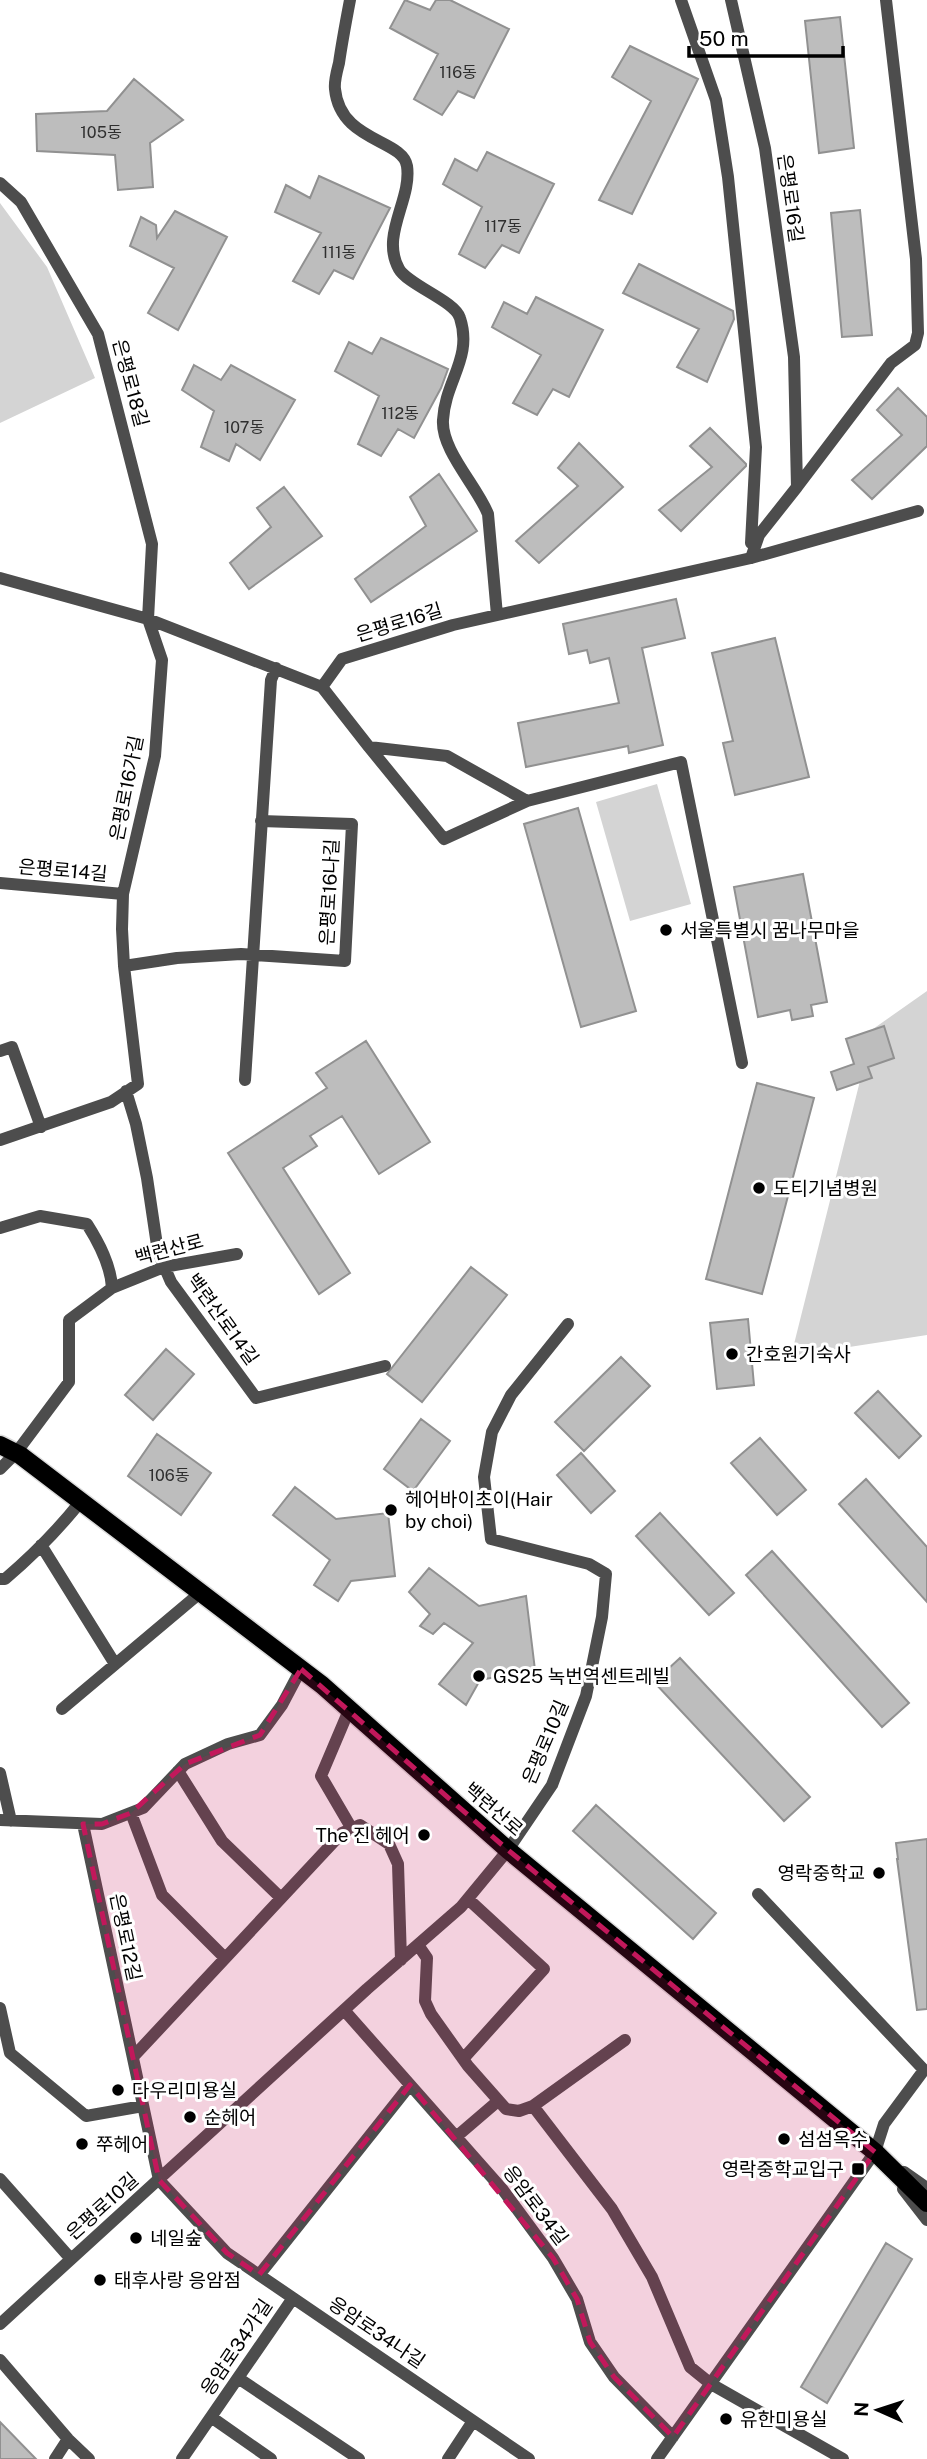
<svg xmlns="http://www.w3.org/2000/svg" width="927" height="2459" font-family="'Public Sans','Noto Sans KR',sans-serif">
	<rect width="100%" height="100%" fill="#fff"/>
	<path fill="#d4d4d4" d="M0 203 47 267 95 378 0 423Z
		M657 784 691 904 630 921 596 802Z
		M927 991V1335L791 1356 873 1029Z"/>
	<path fill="#bdbdbd" stroke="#919191" stroke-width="2" d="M405 0 430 10 436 0H450L509 29 474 98 458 91 442 115 414 99 438 54 390 28Z
		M840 17 854 148 819 153 805 21Z
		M630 46 698 79 632 214 599 200 651 101 612 77Z
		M134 79 183 120 150 143 153 187 118 190 115 155 37 151 36 114 107 111Z
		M487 152 554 184 519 253 502 245 485 268 459 254 482 207 443 184 455 159 477 171Z
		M319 176 390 208 353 279 334 270 319 294 293 281 321 233 275 212 286 185 310 198Z
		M860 210 872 335 842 337 831 213Z
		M175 211 227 237 178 330 148 313 174 268 130 246 141 217 156 225 157 238Z
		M639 264 733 311 734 319 707 382 677 367 699 329 623 293Z
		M536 297 603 330 569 397 553 389 537 415 513 403 541 355 492 327 504 302 527 314Z
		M381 338 448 369 441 388 414 438 398 429 381 456 358 444 379 396 335 371 349 342 372 354Z
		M194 365 221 380 231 365 295 400 260 460 236 444 229 461 201 447 214 411 182 390Z
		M898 388 927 417V446L872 499 852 480 902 435 877 410Z
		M710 428 746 464V466L681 531 659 510 712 467 690 446Z
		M579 443 623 487 539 563 516 541 578 486 558 468Z
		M439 474 477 531 371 602 355 579 426 526 410 497Z
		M284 487 322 536 249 589 230 563 271 527 257 508Z
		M676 599 685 638 642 648 663 745 629 753 628 746 526 767 518 723 619 703 609 658 590 663 587 650 569 654 563 624Z
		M775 638 809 777 735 795 723 743 733 741 712 653Z
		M578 808 636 1011 581 1027 524 824Z
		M803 874 827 1002 811 1005 813 1016 792 1020 790 1010 758 1017 734 887Z
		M884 1026 894 1058 868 1067 872 1078 837 1090 831 1072 854 1064 846 1039Z
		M366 1041 430 1142 379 1174 342 1116 310 1136 317 1146 283 1168 350 1273 319 1294 228 1153 327 1088 316 1073Z
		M757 1083 814 1098 762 1294 706 1279Z
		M471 1267 507 1295 422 1402 387 1374Z
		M748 1319 754 1385 717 1389 710 1323Z
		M166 1349 194 1374 153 1420 125 1395Z
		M621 1357 650 1386 584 1451 555 1422Z
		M878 1391 921 1436 899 1458 855 1413Z
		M421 1419 450 1441 413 1491 384 1469Z
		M157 1434 211 1473 181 1515 128 1476Z
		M760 1438 806 1490 777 1515 731 1463Z
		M581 1453 615 1491 591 1513 557 1475Z
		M866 1479 927 1547V1602L839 1504Z
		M295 1487 336 1519 388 1513 395 1576 351 1581 338 1601 314 1585 330 1560 273 1515Z
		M660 1513 734 1593 709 1615 636 1536Z
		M772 1551 909 1703 882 1727 746 1575Z
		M429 1568 479 1606 526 1596 535 1670 480 1680 466 1705 439 1684 473 1643 444 1623 433 1634 420 1626 430 1614 409 1592Z
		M680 1658 810 1797 784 1821 654 1682Z
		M596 1805 716 1913 693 1939 573 1831Z
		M927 1839V2009L917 2010 897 1859H898L896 1843Z
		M886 2243 912 2259 827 2403 801 2387Z
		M0 2422 36 2459H0Z"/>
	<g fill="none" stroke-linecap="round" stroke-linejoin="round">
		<g stroke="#dbdbdb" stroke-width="21">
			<path id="major" d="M0 1445 20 1455 322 1685 508 1850 875 2152 927 2203"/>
		</g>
		<path stroke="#4d4d4d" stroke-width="12" d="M350 0C346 21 342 42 339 63 337 71 334 81 335 89 340 142 403 139 407 166 412 200 380 235 399 269 408 285 455 301 460 318 473 358 445 381 443 420 441 450 477 486 488 514L497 615
			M681 0 716 100 728 177 756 447 751 543
			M731 0 765 148 794 357 797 487 759 535 751 558
			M0 183 21 202 98 334 152 544 148 619 162 660 155 756 123 894 122 929 124 966 138 1084 111 1102 0 1140
			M797 487 891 363 915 345 918 333 916 259 886 0
			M0 578 148 619 322 687 342 659 453 625 751 558 918 511
			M322 687 369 747 447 756 527 801 681 762 742 1063
			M369 747 444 839 527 801
			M0 883 123 894
			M124 966 177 958 241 954 345 961 352 824 261 821
			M0 1051 12 1047 41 1127
			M245 1080 271 680 276 668
			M126 1091 136 1124 147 1178 158 1252 171 1282 256 1398 385 1366
			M0 1228 40 1216 87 1224C99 1243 111 1265 112 1288
			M0 1469 16 1453 69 1382V1320L112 1288 164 1267 237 1254
			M41 1545 115 1664
			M0 1579H5C32 1556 58 1530 81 1501
			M62 1709 200 1593
			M349 1710 321 1776 352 1829
			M178 1771 222 1841 281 1898
			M0 1773 11 1821
			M131 1813 162 1895 225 1958
			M0 1820 102 1824 143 1808 185 1764 228 1744 260 1735 282 1705 301 1669
			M83 1824 159 2180 227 2253 529 2459
			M418 1945 427 1958 425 2001 431 2014 468 2066 506 2109 519 2111 533 2106 625 2040
			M0 2008 10 2053 86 2116 143 2106
			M344 2010 503 2190 553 2258 577 2299 590 2342 614 2377 673 2437
			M133 2057 342 1833 360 1825 389 1844 398 1864 401 1960
			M463 2059 544 1969 468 1899
			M533 2106 612 2209 652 2277 690 2367 711 2384 843 2459
			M456 2137 498 2101
			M904 2172 927 2188
			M0 2179 71 2259
			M903 2189 927 2220
			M259 2275 410 2085
			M0 2324 367 1989 461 1907 508 1850 552 1785 586 1696 602 1617 606 1574 589 1564 491 1539 484 1477 492 1432 511 1395 568 1324
			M0 2360 68 2439 89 2459
			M238 2378 359 2459
			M211 2417 271 2459
			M55 2459 68 2439
			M182 2459 293 2298
			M448 2459 473 2421
			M657 2459 875 2152 884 2124 924 2070 758 1894"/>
		<use href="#major" stroke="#000" stroke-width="18"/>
	</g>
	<path fill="#c2185b" fill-opacity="0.2" stroke="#c2185b" stroke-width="5" stroke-dasharray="14 9" stroke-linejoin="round" d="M301 1669 508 1850 875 2152 673 2437 614 2377 590 2342 577 2299 553 2258 410 2085 259 2275 227 2253 159 2180 83 1824H102L131 1813 185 1764 260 1735Z"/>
	<g fill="#000" stroke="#fff" stroke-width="2.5">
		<circle cx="666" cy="930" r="7"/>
		<circle cx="759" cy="1188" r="7"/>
		<circle cx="732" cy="1354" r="7"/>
		<circle cx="391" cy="1510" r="7"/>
		<circle cx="479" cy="1676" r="7"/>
		<circle cx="424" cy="1835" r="7"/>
		<circle cx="879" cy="1873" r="7"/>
		<circle cx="118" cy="2090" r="7"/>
		<circle cx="190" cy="2117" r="7"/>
		<circle cx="784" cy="2139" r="7"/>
		<circle cx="82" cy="2144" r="7"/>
		<rect x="851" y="2162" width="14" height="14" rx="3.5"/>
		<circle cx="136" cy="2238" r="7"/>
		<circle cx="100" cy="2280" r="7"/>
		<circle cx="726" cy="2419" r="7"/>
	</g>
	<g text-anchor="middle" stroke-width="6" stroke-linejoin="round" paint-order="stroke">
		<g font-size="16" fill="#2f2f2f">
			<text x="458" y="78">116동</text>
			<text x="101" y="138">105동</text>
			<text x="503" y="232">117동</text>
			<text x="339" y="258">111동</text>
			<text x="400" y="419">112동</text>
			<text x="244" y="433">107동</text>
			<text x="169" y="1481">106동</text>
		</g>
		<g font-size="19" fill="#000" stroke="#fff">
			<text transform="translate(791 198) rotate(82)" y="7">은평로16길</text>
			<text transform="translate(131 383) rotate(75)" y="7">은평로18길</text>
			<text transform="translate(399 622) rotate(-17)" y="7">은평로16길</text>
			<text transform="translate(126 788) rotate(-79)" y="7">은평로16가길</text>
			<text transform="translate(63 870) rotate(5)" y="7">은평로14길</text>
			<text transform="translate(329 892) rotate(-87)" y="7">은평로16나길</text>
			<text transform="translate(169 1249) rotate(-15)" y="7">백련산로</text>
			<text transform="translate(223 1319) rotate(54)" y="7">백련산로14길</text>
			<text transform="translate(545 1742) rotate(-67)" y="7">은평로10길</text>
			<text transform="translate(494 1809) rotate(41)" y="7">백련산로</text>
			<text transform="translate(126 1937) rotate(78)" y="7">은평로12길</text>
			<text transform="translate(536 2205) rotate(53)" y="7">응암로34길</text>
			<text transform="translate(102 2206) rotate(-42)" y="7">은평로10길</text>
			<text transform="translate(377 2332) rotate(34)" y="7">응암로34나길</text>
			<text transform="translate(236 2347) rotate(-56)" y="7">응암로34가길</text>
		</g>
		<g font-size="19" fill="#000" stroke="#fff" text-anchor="start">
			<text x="680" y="937">서울특별시 꿈나무마을</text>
			<text x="773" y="1195">도티기념병원</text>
			<text x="746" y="1361">간호원기숙사</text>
			<text x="405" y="1506">헤어바이초이(Hair<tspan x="405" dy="22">by choi)</tspan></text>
			<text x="493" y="1683">GS25 녹번역센트레빌</text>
			<text x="410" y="1842" text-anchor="end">The 진 헤어</text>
			<text x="865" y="1880" text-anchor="end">영락중학교</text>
			<text x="132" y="2097">다우리미용실</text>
			<text x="204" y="2124">순헤어</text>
			<text x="798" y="2146">섬섬옥수</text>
			<text x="96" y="2151">쭈헤어</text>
			<text x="844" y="2176" text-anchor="end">영락중학교입구</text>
			<text x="150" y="2245">네일숲</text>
			<text x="114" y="2287">태후사랑 응암점</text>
			<text x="740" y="2426">유한미용실</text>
		</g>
	</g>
	<g transform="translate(878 2410) rotate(273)" stroke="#ffffff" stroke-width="5" paint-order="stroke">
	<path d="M0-5L12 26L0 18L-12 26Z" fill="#000000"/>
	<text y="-10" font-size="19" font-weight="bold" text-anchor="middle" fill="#000000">N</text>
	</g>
	<path d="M689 46v10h154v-10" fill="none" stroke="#000000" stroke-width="3.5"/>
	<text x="699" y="46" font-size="21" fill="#000000" stroke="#ffffff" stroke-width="5" paint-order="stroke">50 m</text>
</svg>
